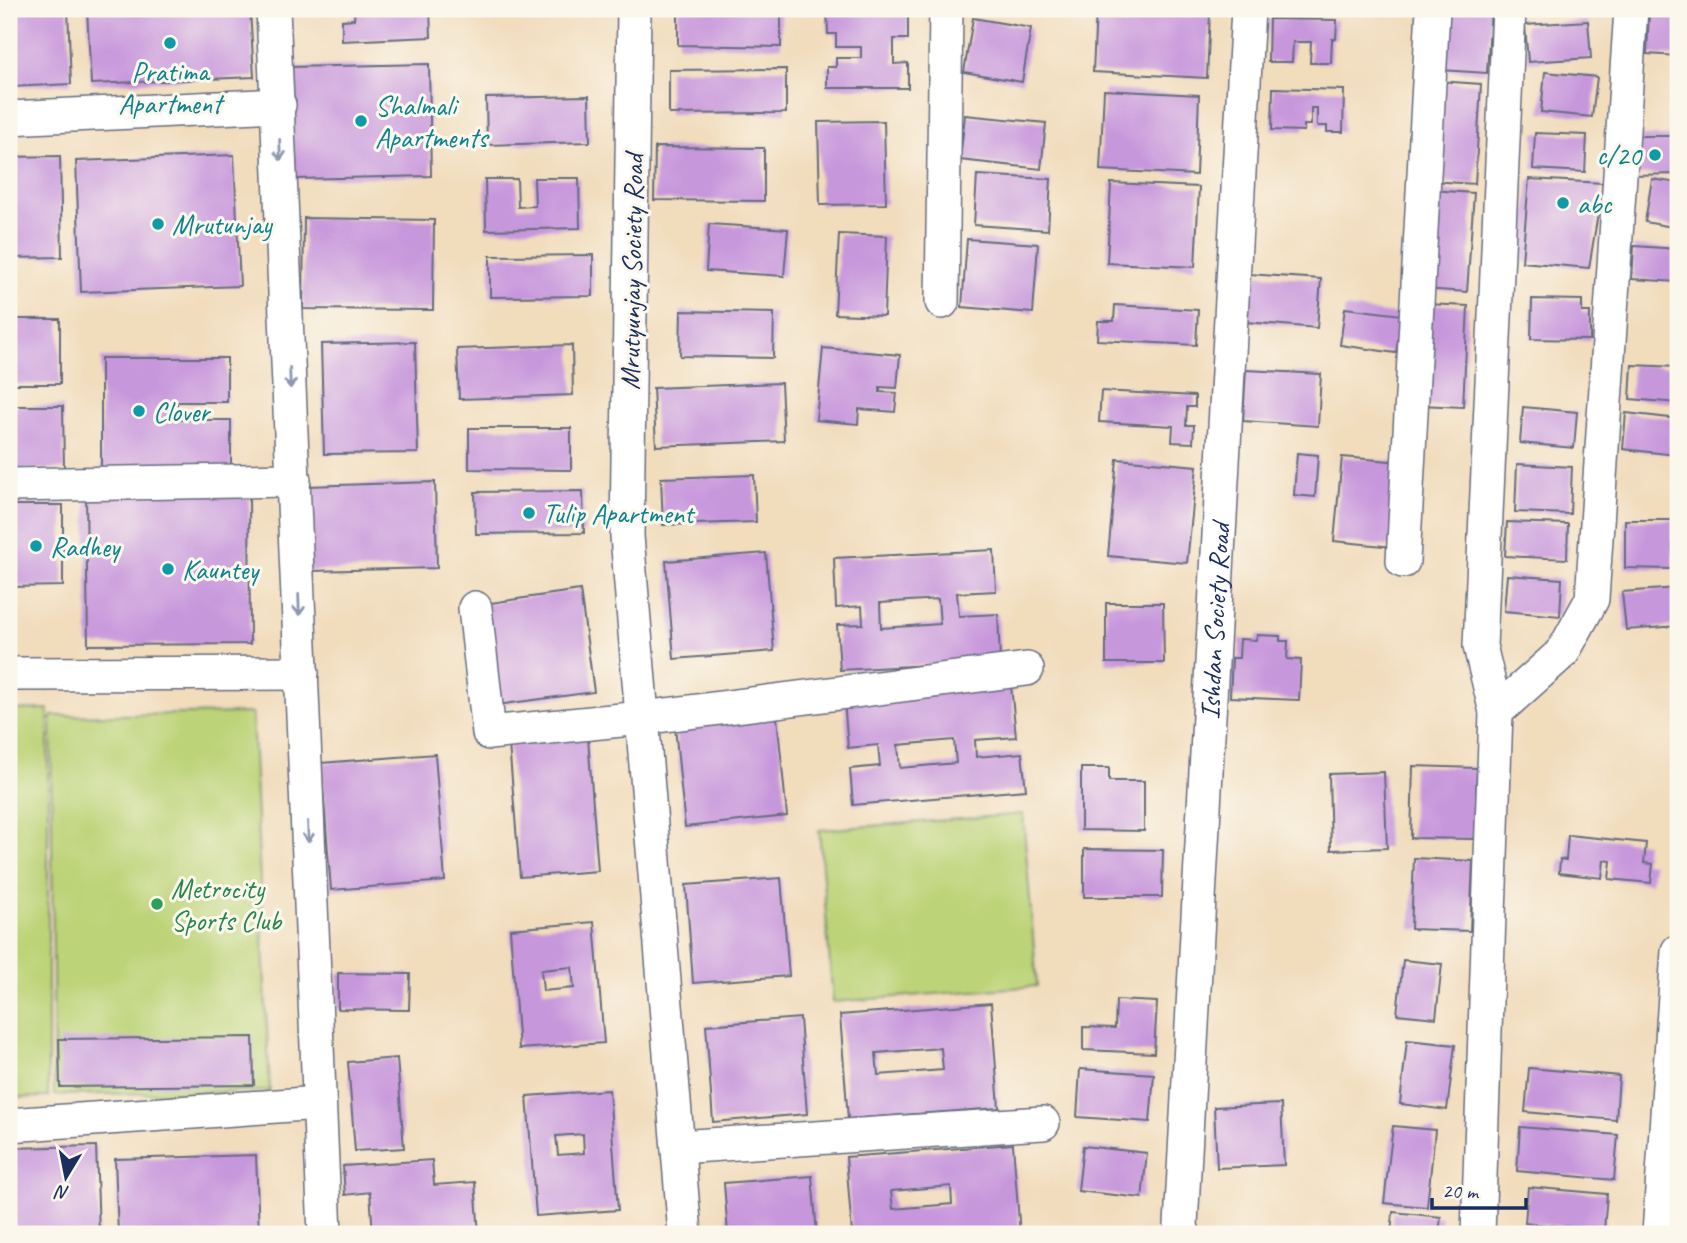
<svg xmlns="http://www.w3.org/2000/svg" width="1687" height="1243" font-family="Caveat,sans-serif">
	<rect width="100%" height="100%" fill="#fbf7ec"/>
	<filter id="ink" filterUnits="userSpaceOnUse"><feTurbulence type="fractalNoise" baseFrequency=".0143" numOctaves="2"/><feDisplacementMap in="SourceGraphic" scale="14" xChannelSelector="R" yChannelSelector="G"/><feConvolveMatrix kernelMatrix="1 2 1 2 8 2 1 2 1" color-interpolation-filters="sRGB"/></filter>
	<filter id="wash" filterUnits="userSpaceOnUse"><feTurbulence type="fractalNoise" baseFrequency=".00686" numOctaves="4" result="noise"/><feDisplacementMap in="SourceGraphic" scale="28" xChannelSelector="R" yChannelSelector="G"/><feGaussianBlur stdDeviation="1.57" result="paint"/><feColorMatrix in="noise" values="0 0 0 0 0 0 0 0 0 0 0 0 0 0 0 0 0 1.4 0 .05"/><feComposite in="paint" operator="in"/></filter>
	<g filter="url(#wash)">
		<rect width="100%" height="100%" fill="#f1dcbc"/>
		<path fill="#bcd377" stroke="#6c816a" stroke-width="2" d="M48 709V1097L9 1098V710Z
			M252 713 270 1091 54 1095 51 716Z
			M1023 814 1037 986 833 1002 819 830Z"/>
		<g id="blocks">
			<path fill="#c797dc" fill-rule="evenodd" d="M9 9H68L71 84 9 87Z
				M87 9H250L254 77 91 84Z
				M355 9H430L431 37 342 41V20L354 19Z
				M678 9H781V47L678 45Z
				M827 9H908V39H894V64L908 63V88H827V67H836V58H861V47H836V34H828Z
				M1096 9H1136L1210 12 1207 78 1093 72Z
				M1445 9H1491L1487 73 1441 70Z
				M1649 12 1678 14V56L1647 54Z
				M973 18 1031 28 1022 82 964 72Z
				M1269 19 1337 20 1336 39H1332L1331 63H1310L1311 42H1293L1292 62H1268Z
				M1588 21 1591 58 1528 62 1525 25Z
				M429 64 431 176 294 179 288 67Z
				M786 69V113L669 114V70Z
				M1545 72 1597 77 1592 117 1541 112Z
				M1438 81 1481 84 1475 184 1431 181Z
				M1273 88 1344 90 1343 132H1327V126H1317V108H1311V125H1304V131L1272 130Z
				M1104 90 1199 95 1196 175 1100 170Z
				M589 96 590 142 487 145 486 98Z
				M965 115 1046 123 1041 169 960 160Z
				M884 121 886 204 820 205 818 122Z
				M1535 133 1587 135 1585 172 1533 169Z
				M1632 136H1678V174L1633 175Z
				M655 147 764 148V201L654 200Z
				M234 155 240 286 81 292 76 161Z
				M60 156 62 257 9 258V157Z
				M977 175 1051 179 1048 230 974 225Z
				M534 178H579L580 228 486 230 485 179H517L518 207 535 206Z
				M1529 179 1603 183 1589 268 1522 262Z
				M1652 179 1678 183V228L1645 222Z
				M1111 183 1199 187 1195 267 1107 263Z
				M1430 190 1474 193 1467 292 1423 289Z
				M304 218 434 220 433 310 303 309Z
				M709 224 788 229 784 276 706 271Z
				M839 234 887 236 884 316 835 314Z
				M967 239 1038 244 1033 313 962 307Z
				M1634 246 1678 249V282L1632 279Z
				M593 255V296L490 297V256Z
				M1249 274 1321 279 1317 328 1246 322Z
				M1532 299 1582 300V312H1590V340L1531 339Z
				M1426 304 1468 306 1463 407 1420 405Z
				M1115 305 1198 310 1196 345 1097 340 1098 321H1114Z
				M1345 308 1402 315 1396 353 1340 345Z
				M681 311 774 313 773 358 680 356Z
				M9 319H60V384H9Z
				M415 342 418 453 324 454 321 344Z
				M572 345 573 395 459 399 457 349Z
				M823 348 900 355 897 388 880 387V392L897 393 895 412 859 409 858 424 816 420Z
				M101 358H227V402H177V420H231V472H101Z
				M1632 365 1678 367V403L1630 399Z
				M1246 370 1321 374 1318 426 1243 421Z
				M781 383 784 441 656 446 653 388Z
				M1101 391 1195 396V407H1187L1186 425H1194L1193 443 1172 442 1173 426 1099 422Z
				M9 406H63L64 469H9Z
				M1523 407 1577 412 1574 448 1520 443Z
				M1626 413 1678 419 1676 455 1623 449Z
				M469 428H571V470L469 469Z
				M1297 453 1318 455 1315 497 1294 495Z
				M1342 457 1402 462 1393 547 1334 541Z
				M1117 459 1197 466 1187 563 1108 556Z
				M1517 464 1572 467 1570 514 1515 512Z
				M754 475 756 522 663 525 661 478Z
				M435 482 437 568 309 571 306 486Z
				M583 491 584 533 476 534 475 492Z
				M249 492 250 644 88 645 86 494Z
				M9 505H63V586L9 587Z
				M1625 520H1673V569L1625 568Z
				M1507 522 1568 524 1567 559 1505 556Z
				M994 550 996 591 957 593 959 616 998 614 1000 661 840 670 837 625 863 624 862 606 836 608 834 558ZM938 599 940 624 881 628 880 603Z
				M766 553 774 651 674 659 666 561Z
				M1507 575 1562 579 1560 616 1504 611Z
				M1678 588V626L1626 630 1622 592Z
				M580 590 594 692 497 705 483 604Z
				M1106 603H1163L1164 663H1106Z
				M1257 635 1280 636V641H1288L1287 659 1301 660 1299 700 1230 697 1232 658H1239L1240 639 1256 640Z
				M1011 685 1016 737 975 740 976 757 1022 753 1026 790 853 805 850 769 880 766 878 745 848 748 844 700ZM954 740 956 763 900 768 898 745Z
				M777 717 787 816 685 827 675 727Z
				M588 738 598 871 520 877 509 744Z
				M435 754 445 881 331 890 321 763Z
				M1413 766 1477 768 1475 839 1411 838Z
				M1081 768H1109V781H1144V831L1081 830Z
				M1384 772 1387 848 1331 850 1329 774Z
				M1568 835 1646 843 1644 863 1653 864 1651 883 1609 879 1611 861 1604 860 1602 878 1559 873 1560 859 1566 860Z
				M1084 849 1163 850 1162 897H1084Z
				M1414 858 1473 861 1470 931 1411 929Z
				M781 878 789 976 693 983 686 885Z
				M594 922 604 1043 519 1049 510 929ZM572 967 574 988 543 991 541 970Z
				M1403 960 1442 964 1436 1018 1397 1014Z
				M338 973 410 974 409 1010 338 1009Z
				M1116 1000 1157 1002 1154 1053 1083 1050V1027L1115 1028Z
				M991 1003 999 1108 848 1119 840 1015ZM941 1048 943 1070 878 1075 876 1053Z
				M800 1018 807 1114 713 1122 706 1025Z
				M253 1037 254 1085 60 1087 59 1039Z
				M1407 1040 1455 1045 1447 1110 1400 1104Z
				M397 1058 404 1148 355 1151 348 1062Z
				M1529 1068 1619 1076 1616 1120 1525 1112Z
				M1080 1069 1154 1074 1150 1122 1077 1117Z
				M609 1090 618 1210 536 1216 527 1096ZM583 1134 584 1153 558 1155 556 1136Z
				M1281 1104 1284 1165 1217 1168 1214 1107Z
				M1393 1126 1435 1130 1427 1207 1384 1203Z
				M1520 1127 1618 1135 1614 1180 1517 1171Z
				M1013 1144 1020 1234H852L846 1157ZM951 1186 952 1204 893 1209 891 1191Z
				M96 1146 99 1234H9V1148Z
				M1083 1146 1147 1153 1142 1198 1078 1191Z
				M256 1155 259 1234H118L115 1159Z
				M432 1160 434 1185 475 1182 479 1234H373L370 1192 345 1195 343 1166Z
				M812 1176 817 1234H728L724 1183Z
				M1528 1187 1607 1194 1604 1230 1525 1223Z
				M1393 1212 1441 1217 1439 1234H1391Z"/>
		</g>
	</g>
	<g filter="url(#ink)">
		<use href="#blocks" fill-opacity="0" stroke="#666c7f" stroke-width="2"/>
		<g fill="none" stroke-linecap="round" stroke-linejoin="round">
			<g stroke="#666c7f" stroke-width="36">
				<g id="minor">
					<path d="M273 9 325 1234"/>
					<path d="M634 9 627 536 685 1234"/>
					<path d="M9 118 279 105"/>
					<path d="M942 302 946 9"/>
					<path d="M9 485 294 480"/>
					<path d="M1403 561 1433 9"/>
					<path d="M475 608 489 733 642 718 1027 669"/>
					<path d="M9 674 302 673"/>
					<path d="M1496 712 1563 652 1592 599 1631 9"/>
					<path d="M9 1125 319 1103"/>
					<path d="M678 1147 1043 1123"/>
					<path id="s1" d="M1183 1234 1181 1225 1248 9"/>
					<path d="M1478 1234 1496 712 1480 646 1509 9"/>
					<path d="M1659 1234 1678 951"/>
				</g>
			</g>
			<use href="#minor" stroke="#fff" stroke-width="33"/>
		</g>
		<defs><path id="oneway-shaft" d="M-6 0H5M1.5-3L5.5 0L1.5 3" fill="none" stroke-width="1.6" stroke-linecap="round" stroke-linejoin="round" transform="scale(1.75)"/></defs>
		<g stroke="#8d97ae">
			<use href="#oneway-shaft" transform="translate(280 150) rotate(88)"/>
			<use href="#oneway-shaft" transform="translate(290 378) rotate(88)"/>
			<use href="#oneway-shaft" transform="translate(299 605) rotate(88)"/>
			<use href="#oneway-shaft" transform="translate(308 832) rotate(88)"/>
		</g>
	</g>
	<g fill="#0f9aa8" stroke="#fbf7ec" stroke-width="2.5">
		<circle cx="170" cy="43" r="7"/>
		<circle cx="361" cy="121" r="7"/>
		<circle cx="1655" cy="155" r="7"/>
		<circle cx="1563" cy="203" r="7"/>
		<circle cx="158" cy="224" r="7"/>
		<circle cx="139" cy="411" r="7"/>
		<circle cx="529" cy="513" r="7"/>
		<circle cx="36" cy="546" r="7"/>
		<circle cx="168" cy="569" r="7"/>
	</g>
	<circle fill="#2e9e5b" stroke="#fbf7ec" stroke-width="2.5" cx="157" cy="904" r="7"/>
	<g text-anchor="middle" stroke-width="6" stroke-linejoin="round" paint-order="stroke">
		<g font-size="28" fill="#0d838f" stroke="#fbf7ec" text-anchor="start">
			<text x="170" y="81" text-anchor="middle">Pratima<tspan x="170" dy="32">Apartment</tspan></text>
			<text x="375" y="115">Shalmali<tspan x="375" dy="32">Apartments</tspan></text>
			<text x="1641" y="165" text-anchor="end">c/20</text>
			<text x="1577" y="213">abc</text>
			<text x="172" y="234">Mrutunjay</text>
			<text x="153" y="421">Clover</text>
			<text x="543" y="523">Tulip Apartment</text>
			<text x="50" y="556">Radhey</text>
			<text x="182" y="579">Kauntey</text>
		</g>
		<g font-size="28" fill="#1b2f5e" stroke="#fbf7ec">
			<text transform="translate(631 272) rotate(-89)" y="10">Mrutyunjay Society Road</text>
			<text dy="10" stroke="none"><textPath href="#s1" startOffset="614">Ishdan Society Road</textPath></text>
		</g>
		<g font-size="28" fill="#27864d" stroke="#fbf7ec" text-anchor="start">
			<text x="171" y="898">Metrocity<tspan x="171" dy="32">Sports Club</tspan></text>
		</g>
	</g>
	<rect width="1687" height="1243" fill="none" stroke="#fbf7ec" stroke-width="35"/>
	<g transform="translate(66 1177) rotate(190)" stroke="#fbf7ec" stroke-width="5" paint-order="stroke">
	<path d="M0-5L12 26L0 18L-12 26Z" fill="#1b2f5e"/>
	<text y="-10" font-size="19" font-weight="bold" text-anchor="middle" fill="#1b2f5e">N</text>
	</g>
	<path d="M1432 1198v10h94v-10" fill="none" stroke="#1b2f5e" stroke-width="3.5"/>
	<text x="1442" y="1198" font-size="21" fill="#1b2f5e" stroke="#fbf7ec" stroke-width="5" paint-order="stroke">20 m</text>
</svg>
